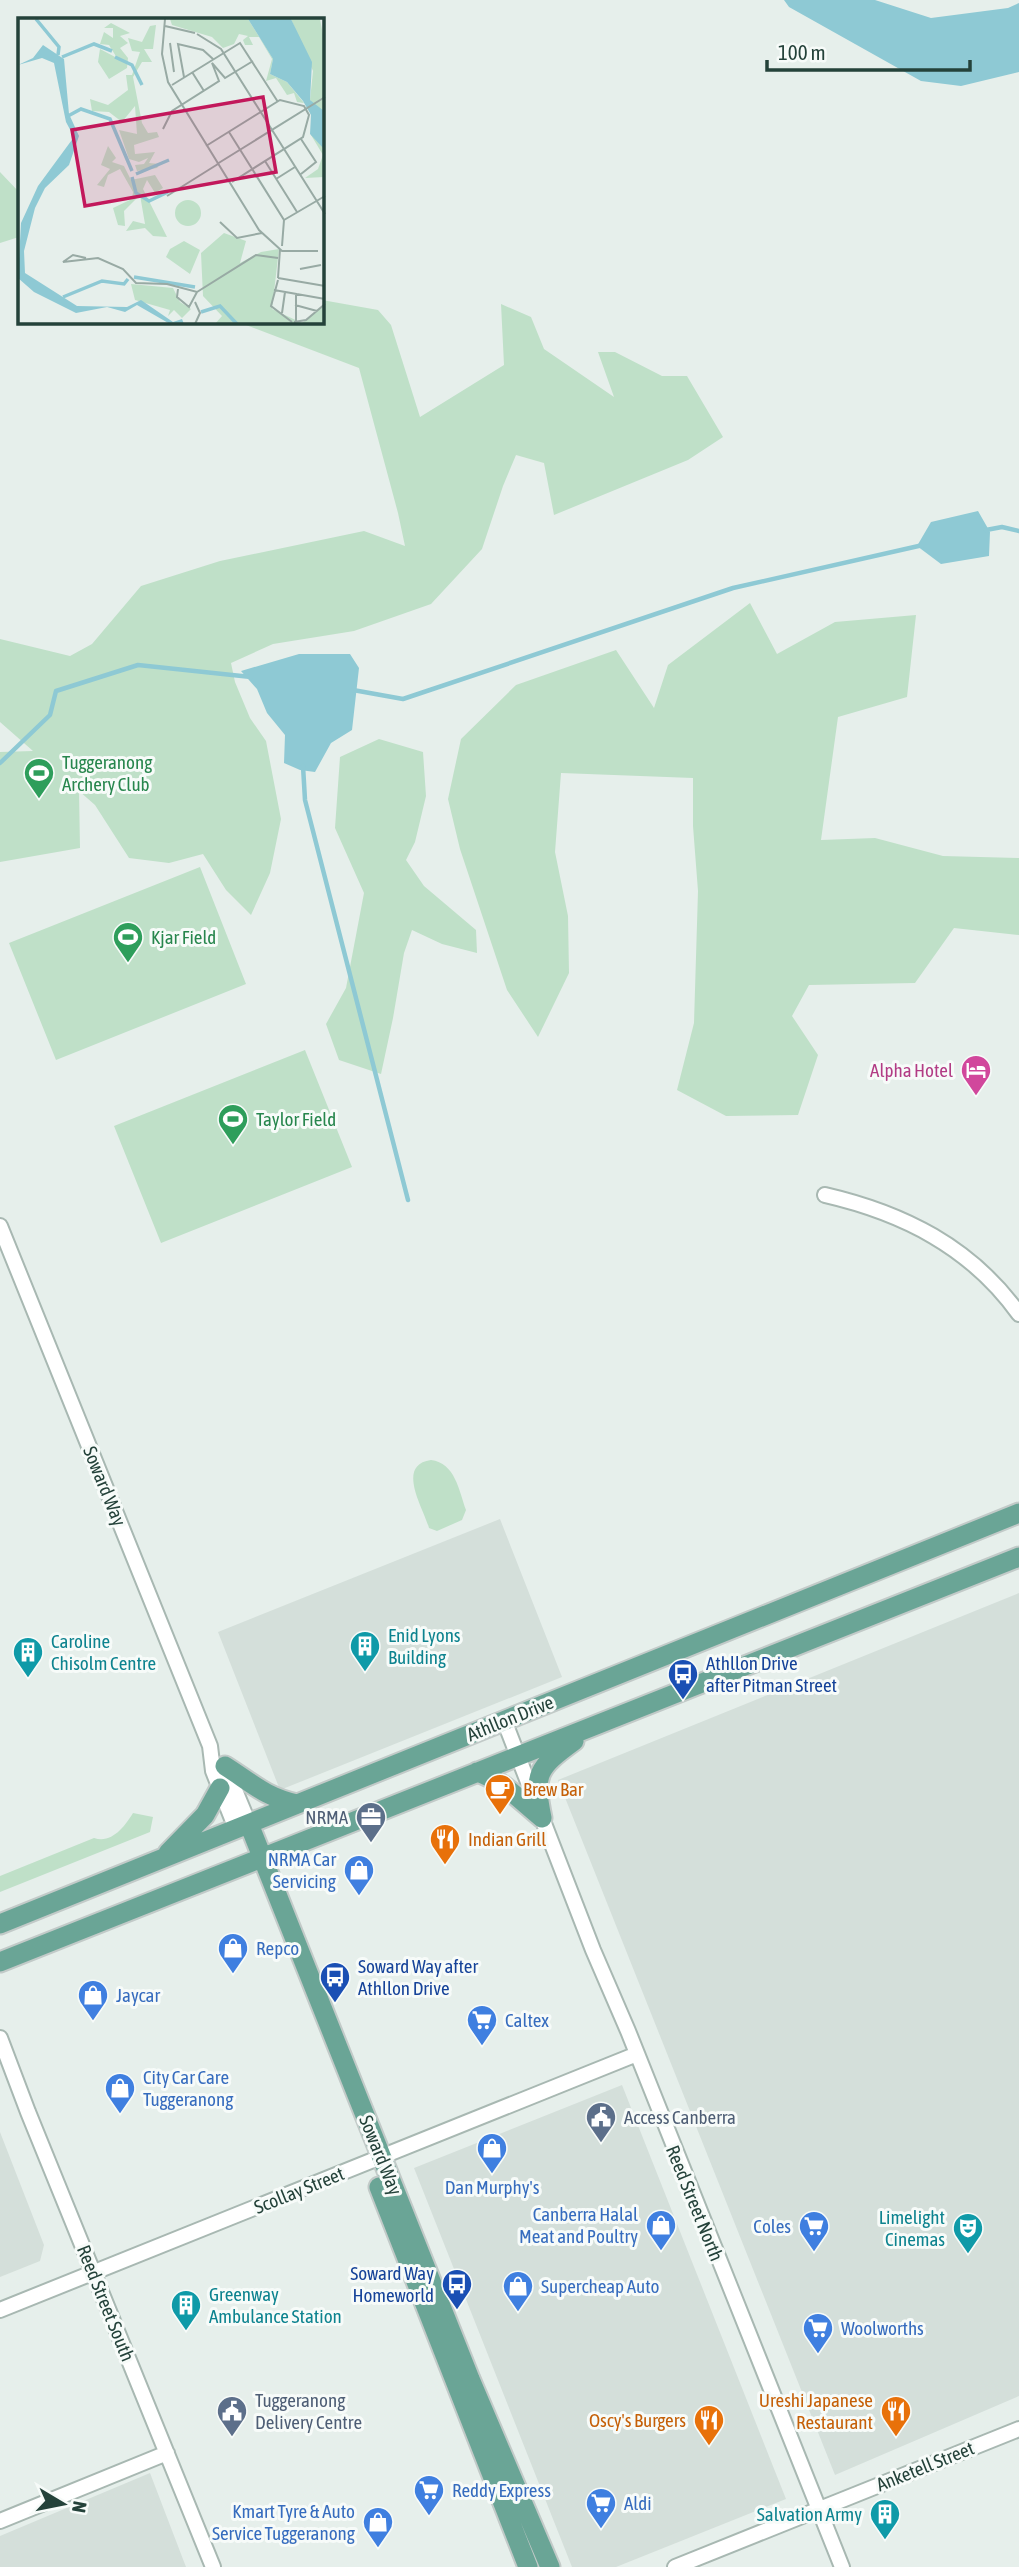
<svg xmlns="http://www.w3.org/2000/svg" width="1019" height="2567" font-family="'Asap Condensed',sans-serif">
	<rect width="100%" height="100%" fill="#e6efeb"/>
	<path fill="#d4dfda" d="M500 1519 562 1677 280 1790 218 1632Z
		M1019 1593V2396L835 2475 558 1780Z
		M622 2085 786 2499 616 2567H572L414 2168Z
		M0 2132 44 2245 40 2261 0 2277Z
		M150 2473 186 2567H0V2536Z"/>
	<path fill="#bfe0c8" d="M0 172 19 192V237L0 243Z
		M322 300 378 310 391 325 420 417 504 365 501 304 531 317 544 349 614 397 598 352H615L662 376H687L723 437 688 460 554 515 544 463 516 455 503 486 482 549 431 604 354 631 273 644 231 663 235 682 250 718 266 741 281 819 270 873 251 915 226 890 203 854 169 863 129 858 95 805 79 791 80 848 0 862V752L33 751 0 722V639L70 656 92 644 141 586 220 561 364 531 405 546 398 513 359 368 238 322H322Z
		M750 603 777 654 835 622 916 615 907 697 838 717 821 840 875 838 943 856 1019 858V935L954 928 915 983 809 985 792 1016 818 1055 798 1115 726 1116 677 1090 694 1023 698 891 693 826V778L561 773 555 852 568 916 569 973 538 1037 507 990 460 849 448 799 461 739 516 685 616 650 654 708 668 665Z
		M379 739 423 752 426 796 415 842 406 860 424 886 476 930 477 953 442 944 412 930 404 953 393 1018 381 1074 339 1060 326 1024 346 988 364 893 335 828 340 757Z
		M200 867 246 984 56 1060 9 943Z
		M305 1050 352 1167 161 1243 114 1126Z
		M431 1460C455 1463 459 1490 466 1510L462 1520 437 1531 429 1528C424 1509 395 1465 431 1460Z
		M133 1813 153 1817 150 1832 0 1892V1876L94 1838C112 1844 125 1826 133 1813Z"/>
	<path fill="#8ec9d4" d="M784 0H875L931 18 1008 8 1019 3V72L961 86 921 81 789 7Z
		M978 511 990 532 989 556 941 564 917 546 931 522Z
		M299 654H350L359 668 352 730 331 743 315 772 300 770 284 763 285 735 267 713 257 689 241 671Z"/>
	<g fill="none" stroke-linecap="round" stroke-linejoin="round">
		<path stroke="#8ec9d4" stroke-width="4.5" d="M986 530 1002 527 1019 531
			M353 690 403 699 733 588 923 545
			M0 763 50 715 56 691 138 665 251 677
			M303 766 305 800 408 1200"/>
		<g stroke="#a8b8b2" stroke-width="18">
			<path id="minor" d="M825 1195C903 1213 971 1247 1019 1314
				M0 1226 210 1746 213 1771 236 1829
				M504 1720 593 1950 628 2031 842 2567
				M225 1766 249 1824
				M0 2038 28 2112 213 2567
				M0 2310 637 2054
				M0 2521 167 2453
				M675 2567 1019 2429"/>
		</g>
		<g stroke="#c2cac8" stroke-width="23">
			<path id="major" d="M225 1766C252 1783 265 1797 297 1804
				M477 1772C502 1780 522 1802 542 1818
				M542 1818C533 1774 537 1768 574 1741
				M249 1824 470 2379 550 2567
				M168 1853 205 1815 220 1788
				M0 1924 1019 1513
				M0 1962 1019 1557
				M379 2187 528 2567"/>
		</g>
		<use href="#minor" stroke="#fff" stroke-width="14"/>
		<use href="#major" stroke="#6aa596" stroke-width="19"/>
	</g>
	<defs>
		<g id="stadium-pin" transform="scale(1.575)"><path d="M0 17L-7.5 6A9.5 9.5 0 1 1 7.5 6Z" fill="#2e9e5b" stroke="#f7fbf9"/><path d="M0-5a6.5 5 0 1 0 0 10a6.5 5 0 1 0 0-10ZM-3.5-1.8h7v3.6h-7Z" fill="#fff"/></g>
		<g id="hotel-pin" transform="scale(1.575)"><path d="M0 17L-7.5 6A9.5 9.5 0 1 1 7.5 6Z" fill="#d1479c" stroke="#f7fbf9"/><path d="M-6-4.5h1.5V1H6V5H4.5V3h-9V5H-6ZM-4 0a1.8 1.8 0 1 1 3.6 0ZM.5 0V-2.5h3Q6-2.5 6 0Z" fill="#fff"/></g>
		<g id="building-pin" transform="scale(1.575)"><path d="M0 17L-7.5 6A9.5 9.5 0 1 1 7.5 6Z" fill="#0f9aa8" stroke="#f7fbf9"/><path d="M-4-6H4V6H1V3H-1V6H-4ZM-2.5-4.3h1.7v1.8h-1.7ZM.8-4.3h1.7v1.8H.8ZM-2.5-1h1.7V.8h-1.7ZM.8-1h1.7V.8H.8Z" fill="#fff"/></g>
		<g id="bus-pin" transform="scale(1.575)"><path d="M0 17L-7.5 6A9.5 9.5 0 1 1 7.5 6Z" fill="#1a4fb4" stroke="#f7fbf9"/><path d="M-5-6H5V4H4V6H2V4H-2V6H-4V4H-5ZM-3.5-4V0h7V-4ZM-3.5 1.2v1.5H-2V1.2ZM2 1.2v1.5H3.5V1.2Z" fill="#fff"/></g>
		<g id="cafe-pin" transform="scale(1.575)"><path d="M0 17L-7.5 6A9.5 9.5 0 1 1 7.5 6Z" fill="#e8710a" stroke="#f7fbf9"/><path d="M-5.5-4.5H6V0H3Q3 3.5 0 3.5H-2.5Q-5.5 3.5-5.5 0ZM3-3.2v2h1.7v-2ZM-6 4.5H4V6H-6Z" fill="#fff"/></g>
		<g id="office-pin" transform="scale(1.575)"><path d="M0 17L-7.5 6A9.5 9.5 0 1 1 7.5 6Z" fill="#5c6f8a" stroke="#f7fbf9"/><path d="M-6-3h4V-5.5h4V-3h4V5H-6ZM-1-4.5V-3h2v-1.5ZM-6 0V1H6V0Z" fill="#fff"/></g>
		<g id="restaurant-pin" transform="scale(1.575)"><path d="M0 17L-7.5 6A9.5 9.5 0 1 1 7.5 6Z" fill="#e8710a" stroke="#f7fbf9"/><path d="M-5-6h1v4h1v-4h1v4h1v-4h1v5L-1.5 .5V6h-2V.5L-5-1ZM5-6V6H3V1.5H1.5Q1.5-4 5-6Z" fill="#fff"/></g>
		<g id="shop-pin" transform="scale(1.575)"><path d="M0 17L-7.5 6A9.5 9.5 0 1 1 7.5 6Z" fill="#3f7fe0" stroke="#f7fbf9"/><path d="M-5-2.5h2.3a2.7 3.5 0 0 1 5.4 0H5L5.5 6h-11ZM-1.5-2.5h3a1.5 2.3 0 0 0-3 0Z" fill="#fff"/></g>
		<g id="supermarket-pin" transform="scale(1.575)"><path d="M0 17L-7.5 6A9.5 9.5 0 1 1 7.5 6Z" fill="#3f7fe0" stroke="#f7fbf9"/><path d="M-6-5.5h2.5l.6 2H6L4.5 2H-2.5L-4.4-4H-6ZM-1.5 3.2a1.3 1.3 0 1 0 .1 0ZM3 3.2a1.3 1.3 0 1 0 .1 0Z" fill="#fff"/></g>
		<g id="civic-pin" transform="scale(1.575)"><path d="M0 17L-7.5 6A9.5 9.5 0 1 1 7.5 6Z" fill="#5c6f8a" stroke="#f7fbf9"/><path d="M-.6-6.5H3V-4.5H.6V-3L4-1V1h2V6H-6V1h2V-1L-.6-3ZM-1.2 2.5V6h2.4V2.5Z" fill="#fff"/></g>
		<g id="theatre-pin" transform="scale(1.575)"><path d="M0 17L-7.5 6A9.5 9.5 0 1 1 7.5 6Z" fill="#0f9aa8" stroke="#f7fbf9"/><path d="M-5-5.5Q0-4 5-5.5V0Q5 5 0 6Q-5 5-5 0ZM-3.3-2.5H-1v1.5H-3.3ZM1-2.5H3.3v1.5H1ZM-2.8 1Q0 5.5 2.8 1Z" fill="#fff"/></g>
	</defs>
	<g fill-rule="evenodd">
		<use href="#stadium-pin" x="39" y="773"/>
		<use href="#stadium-pin" x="128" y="937"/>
		<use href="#hotel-pin" x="976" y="1070"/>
		<use href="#stadium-pin" x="233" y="1119"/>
		<use href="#building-pin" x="365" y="1646"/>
		<use href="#building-pin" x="28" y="1652"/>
		<use href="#bus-pin" x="683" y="1674"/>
		<use href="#cafe-pin" x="500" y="1789"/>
		<use href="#office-pin" x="371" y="1817"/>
		<use href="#restaurant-pin" x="445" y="1839"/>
		<use href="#shop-pin" x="359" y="1870"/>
		<use href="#shop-pin" x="233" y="1948"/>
		<use href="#bus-pin" x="335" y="1977"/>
		<use href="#shop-pin" x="93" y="1995"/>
		<use href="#supermarket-pin" x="482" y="2020"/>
		<use href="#shop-pin" x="120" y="2088"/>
		<use href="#civic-pin" x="601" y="2117"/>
		<use href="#shop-pin" x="492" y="2148"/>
		<use href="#shop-pin" x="661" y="2225"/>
		<use href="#supermarket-pin" x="814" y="2226"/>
		<use href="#theatre-pin" x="968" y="2228"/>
		<use href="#bus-pin" x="457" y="2284"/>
		<use href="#shop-pin" x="518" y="2286"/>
		<use href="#building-pin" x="186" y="2305"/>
		<use href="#supermarket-pin" x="818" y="2328"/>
		<use href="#civic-pin" x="232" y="2411"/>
		<use href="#restaurant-pin" x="896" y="2411"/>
		<use href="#restaurant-pin" x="709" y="2420"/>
		<use href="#supermarket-pin" x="429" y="2490"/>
		<use href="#supermarket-pin" x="601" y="2503"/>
		<use href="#building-pin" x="885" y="2514"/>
		<use href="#shop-pin" x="378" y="2522"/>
	</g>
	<g text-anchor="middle" stroke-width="6" stroke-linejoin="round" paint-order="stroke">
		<g font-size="19" fill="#27864d" stroke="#f7fbf9" text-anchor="start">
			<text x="62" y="769">Tuggeranong<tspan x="62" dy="22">Archery Club</tspan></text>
			<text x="151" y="944">Kjar Field</text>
			<text x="256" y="1126">Taylor Field</text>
		</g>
		<g font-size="19" fill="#b23c85" stroke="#f7fbf9" text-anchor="end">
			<text x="953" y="1077">Alpha Hotel</text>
		</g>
		<g font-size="19" fill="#24423a" stroke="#f7fbf9">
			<text transform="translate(105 1486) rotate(68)" y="7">Soward Way</text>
			<text transform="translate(510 1718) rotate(-22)" y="7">Athllon Drive</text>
			<text transform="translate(381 2155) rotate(68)" y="7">Soward Way</text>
			<text transform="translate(299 2190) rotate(-22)" y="7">Scollay Street</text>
			<text transform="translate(695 2203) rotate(68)" y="7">Reed Street North</text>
			<text transform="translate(106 2303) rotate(68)" y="7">Reed Street South</text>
			<text transform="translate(925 2466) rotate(-22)" y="7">Anketell Street</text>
		</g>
		<g font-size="19" fill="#0d838f" stroke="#f7fbf9" text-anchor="start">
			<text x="388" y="1642">Enid Lyons<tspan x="388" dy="22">Building</tspan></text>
			<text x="51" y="1648">Caroline<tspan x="51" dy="22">Chisolm Centre</tspan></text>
			<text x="945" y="2224" text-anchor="end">Limelight<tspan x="945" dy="22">Cinemas</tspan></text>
			<text x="209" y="2301">Greenway<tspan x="209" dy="22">Ambulance Station</tspan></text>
			<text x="862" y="2521" text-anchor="end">Salvation Army</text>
		</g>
		<g font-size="19" fill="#164399" stroke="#f7fbf9" text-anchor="start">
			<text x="706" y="1670">Athllon Drive<tspan x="706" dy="22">after Pitman Street</tspan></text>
			<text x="358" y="1973">Soward Way after<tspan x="358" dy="22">Athllon Drive</tspan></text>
			<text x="434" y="2280" text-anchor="end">Soward Way<tspan x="434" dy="22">Homeworld</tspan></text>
		</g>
		<g font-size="19" fill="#c56008" stroke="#f7fbf9" text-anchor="start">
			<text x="523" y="1796">Brew Bar</text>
			<text x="468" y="1846">Indian Grill</text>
			<text x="873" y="2407" text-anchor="end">Ureshi Japanese<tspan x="873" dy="22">Restaurant</tspan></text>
			<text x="686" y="2427" text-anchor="end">Oscy's Burgers</text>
		</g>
		<g font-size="19" fill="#4e5e75" stroke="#f7fbf9" text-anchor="start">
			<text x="348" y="1824" text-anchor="end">NRMA</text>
			<text x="624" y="2124">Access Canberra</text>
			<text x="255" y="2407">Tuggeranong<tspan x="255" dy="22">Delivery Centre</tspan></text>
		</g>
		<g font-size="19" fill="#366cbe" stroke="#f7fbf9" text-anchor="start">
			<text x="336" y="1866" text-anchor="end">NRMA Car<tspan x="336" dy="22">Servicing</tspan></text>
			<text x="256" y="1955">Repco</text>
			<text x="116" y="2002">Jaycar</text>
			<text x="505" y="2027">Caltex</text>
			<text x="143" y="2084">City Car Care<tspan x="143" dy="22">Tuggeranong</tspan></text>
			<text x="492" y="2194" text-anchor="middle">Dan Murphy's</text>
			<text x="638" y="2221" text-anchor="end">Canberra Halal<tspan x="638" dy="22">Meat and Poultry</tspan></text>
			<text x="791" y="2233" text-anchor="end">Coles</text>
			<text x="541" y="2293">Supercheap Auto</text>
			<text x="841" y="2335">Woolworths</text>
			<text x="452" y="2497">Reddy Express</text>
			<text x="624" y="2510">Aldi</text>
			<text x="355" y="2518" text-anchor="end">Kmart Tyre &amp; Auto<tspan x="355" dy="22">Service Tuggeranong</tspan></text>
		</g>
	</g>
	<g transform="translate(18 18)">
		<rect width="306" height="306" fill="#e6efeb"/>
		<path d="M152 1H230L255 41 252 56 269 64 286 85 279 84 276 75 269 77 258 60 248 63 254 41 241 19H231L235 27H227L225 22 230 18 221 16 216 26 205 30 194 19 154 7ZM273 1H302L307 27 306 163V159L287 160 300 151 305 137 293 117 298 91 292 82 295 53ZM93 5 112 15 102 18 110 25 102 30 110 40 109 50 91 61 80 44 82 31 99 40 91 27 82 26 86 14 95 20V10H86ZM138 7 135 31H126L134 44H124L115 59 124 105 130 115 139 114 141 119 116 127 117 136 137 134 131 145 142 146 139 150 119 153 117 147 126 146 130 140 121 144 111 141 101 112 119 116 117 88 104 104 91 94 74 93 72 81 90 87 110 72 108 57H114L122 34 114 33 110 20 124 24 132 8ZM90 128 98 140 94 144 106 148 113 162 137 157 145 170 137 175 129 162 125 171 149 219 135 218 127 210 108 213 115 203 127 206 122 177 106 193 107 208 100 207 95 190 114 181 115 174 102 151 90 157 86 169 79 167 92 151 83 147ZM157 195a13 13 0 1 1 26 0a13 13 0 1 1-26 0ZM206 215 228 223 222 245 243 234 261 231 254 291 284 305 306 287V306H197L204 298 185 278 183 235ZM166 223 182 232 172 256 148 239 152 231ZM113 266 155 270 162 284 173 291 164 300 156 292 150 298 152 292 117 282Z" fill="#bfe0c8"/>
		<path d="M230 1H273L294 44 292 82 306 93V131L292 116 293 97 285 83 269 64 252 56 255 41ZM25 27 46 41 51 96 61 118 51 147 27 170 17 190 6 233 7 255 59 288 109 289 123 282 155 304 164 301 166 306H152L119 287 107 294 89 289 58 295 16 274 0 260 3 205 20 168 56 119 48 104 36 45 24 40 0 47 15 40Z" fill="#8ec9d4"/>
		<path fill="none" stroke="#8ec9d4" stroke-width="3.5" d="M18 1 41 29 40 37M44 39 76 26 94 33M97 39 114 47 124 67M50 98 63 91 92 101 114 153M118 156 151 142M114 159 118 175 131 183 150 174M116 259 177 269M45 279 84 263 106 266 110 261M183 294 202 288 219 306"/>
		<path fill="none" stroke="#98aaa4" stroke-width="2" d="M147 1 144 36 150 64 241 212 264 233H300M147 8 177 15M179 16 203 31 307 196M152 25 156 54M174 54 186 73M166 59 160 26 185 32 195 41M154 67 222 25 260 84M145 111 154 93 201 63 194 45 207 60 235 43M211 114 266 202 264 228M188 128 262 82 286 88 291 97 285 119 214 164M247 143 279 194M199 146 307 79M283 156 298 144 283 121M258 161 277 149M149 178 200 146M266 202 307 178M202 204 219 220 244 215M68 240 55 237 45 244 80 240 105 251 118 265 149 266 179 274 238 237 260 240M282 251 303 247M260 260 307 268M260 260 262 231M260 262 253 288 274 304M160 271 159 279 171 289 179 274M256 272 307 281M278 275V303M277 287 299 293M264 295 267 274M276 304 288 302 307 286M177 306 182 295 177 284"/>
		<path fill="#c2185b" fill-opacity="0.15" stroke="#c2185b" stroke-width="3.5" d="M245 79 258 154 67 188 54 112Z"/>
		<rect width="306" height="306" fill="none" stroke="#24423a" stroke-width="3.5"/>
	</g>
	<g transform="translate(63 2504) rotate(100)" stroke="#f7fbf9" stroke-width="5" paint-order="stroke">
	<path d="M0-5L12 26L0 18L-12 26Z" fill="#24423a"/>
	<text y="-10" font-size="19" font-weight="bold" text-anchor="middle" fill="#24423a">N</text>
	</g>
	<path d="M767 60v10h203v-10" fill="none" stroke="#24423a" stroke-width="3.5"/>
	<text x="778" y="60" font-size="21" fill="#24423a" stroke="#f7fbf9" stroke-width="5" paint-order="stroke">100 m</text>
</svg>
